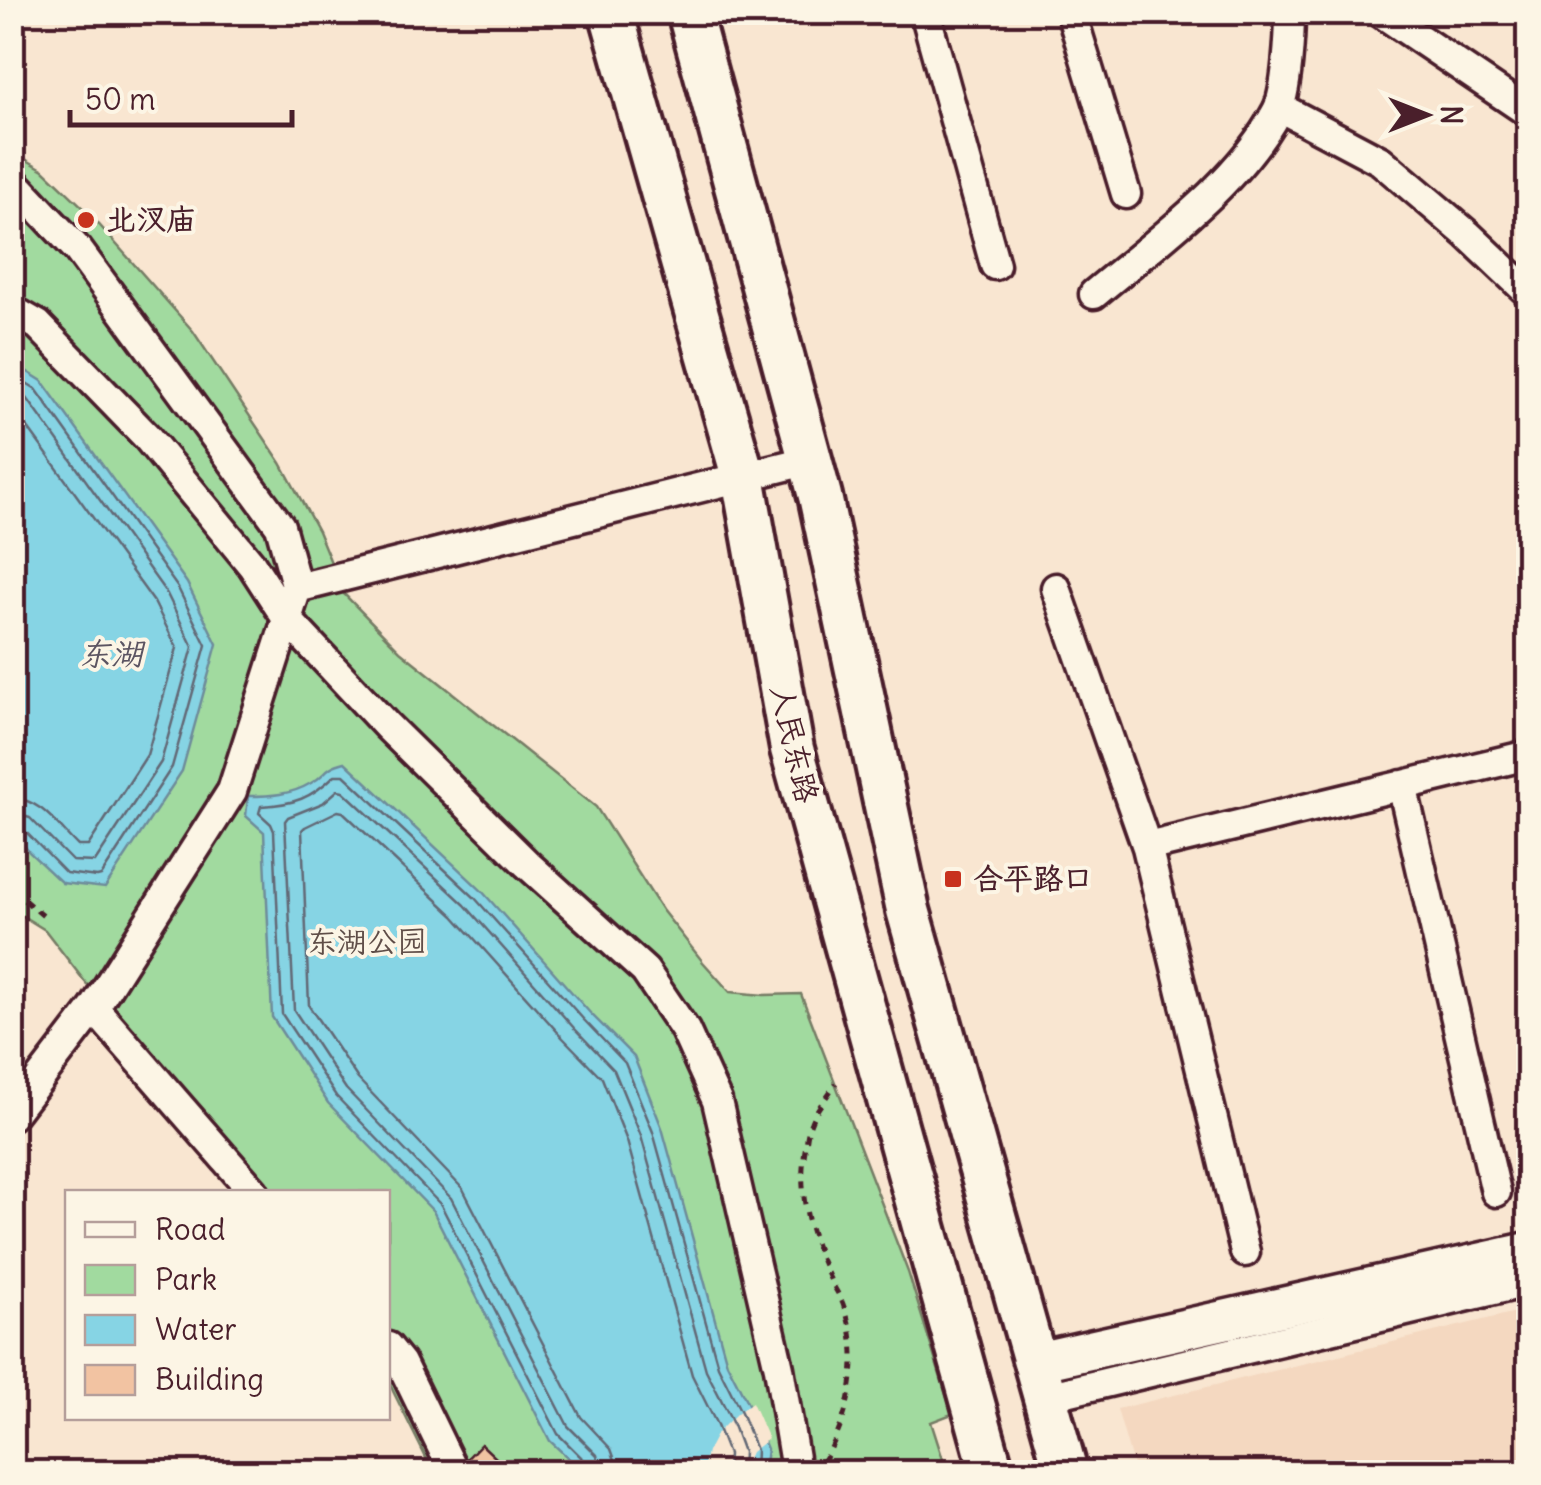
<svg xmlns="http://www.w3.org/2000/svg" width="1541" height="1485" font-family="Delius,'LXGW WenKai TC',sans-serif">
	<rect width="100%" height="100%" fill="#f9e6d1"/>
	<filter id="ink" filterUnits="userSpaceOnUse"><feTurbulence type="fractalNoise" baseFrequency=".01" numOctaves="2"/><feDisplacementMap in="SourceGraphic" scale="20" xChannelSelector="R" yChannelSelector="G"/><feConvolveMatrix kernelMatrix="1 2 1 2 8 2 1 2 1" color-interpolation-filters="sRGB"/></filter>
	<g filter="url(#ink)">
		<path fill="#f4d8c0" d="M1528 1309V1472H1135L1117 1409Z"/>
		<path fill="#a1da9f" stroke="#767c65" stroke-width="2.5" d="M13 152 44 170 87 211 193 331 281 463 318 531 344 594 400 651 596 807 662 910 703 962 730 992 764 995 801 994 908 1272 952 1414 931 1422 947 1472H433L388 1381V1192H258L186 1113 45 930 13 910Z"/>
		<path fill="#86d4e4" stroke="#6e8c9a" stroke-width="2.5" d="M12 362 42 381 187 583 217 644 182 771 105 888 62 883 29 852 13 831Z
			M345 762 481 890 591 1014 634 1057 662 1128 727 1363 750 1408 767 1449 764 1472H583L550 1441 433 1211 328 1103 272 1017 264 832 246 816 248 796C270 796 291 795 311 783 328 774 322 768 345 762Z"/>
		<path fill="#f9e6d1" d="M752 1402 768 1439 751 1452 741 1472H702L707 1452 717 1433 737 1413Z"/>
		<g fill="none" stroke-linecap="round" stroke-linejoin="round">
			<path stroke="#626775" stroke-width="2.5" d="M12 374 36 389 178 588 206 645 172 767 101 876 97 877 66 873 23 829 12 826
				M12 388 27 398 167 594 193 647 161 762 95 862 72 861 30 818 12 813
				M12 406 154 602 177 648 147 755 88 846H78C58 827 42 799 12 798
				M589 1472 587 1463 558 1434 441 1205 336 1096 282 1014 274 831 271 824 259 813 261 806C295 804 310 799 335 775H344L474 897 584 1020 625 1063 653 1132 718 1366 741 1412 756 1450 755 1472
				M601 1472 597 1455 568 1426 451 1198 346 1089 294 1010 285 821 288 817 323 803 338 790 343 791 465 905 574 1028 614 1070 641 1136 706 1370 730 1417 743 1452 742 1472
				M616 1472 615 1460 611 1449 581 1417 463 1189 358 1079 309 1006 302 830 305 827 338 811 343 812 454 916 563 1038 602 1078 627 1141 692 1375 716 1423 728 1454 727 1472"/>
		</g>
		<path fill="#f2c3a2" stroke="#4a1f2b" stroke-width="2.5" d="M481 1444 511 1472H463L458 1468Z"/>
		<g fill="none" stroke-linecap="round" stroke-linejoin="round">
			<g stroke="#4a1f2b" stroke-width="35">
				<path id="street" d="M925 12 995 265
					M1071 12 1126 194
					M1380 12 1528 112
					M1279 107 1381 161 1468 235 1528 292
					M12 180 78 250 280 526 297 588 232 791 94 1008 12 1115
					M1094 294C1156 242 1239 183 1277 111 1287 93 1290 34 1290 12
					M12 310 38 325 146 436 252 565 287 619 387 726 527 864 645 971 685 1030 717 1101 779 1368 794 1458 795 1472
					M297 588 810 460
					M1056 588 1147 847 1245 1252
					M1402 785 1496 1192
					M1147 847 1528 755
					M94 1008 254 1192
					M388 1347 401 1363 454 1472
					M1046 1397 1528 1282"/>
			</g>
			<g stroke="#4a1f2b" stroke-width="45">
				<path id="secondary" d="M1036 1362 1528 1252"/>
			</g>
			<g stroke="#4a1f2b" stroke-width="50">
				<path id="primary" d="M611 12 743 476 792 749 992 1472
					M689 12 820 496 908 910 1066 1472"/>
			</g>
			<path stroke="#4a1f2b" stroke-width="5" stroke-dasharray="8 8" stroke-linecap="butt" d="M12 890 47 919
				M823 1462C850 1419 863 1356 844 1307 841 1297 834 1288 830 1279 810 1236 796 1192 806 1145 807 1138 808 1129 811 1122 816 1109 828 1096 836 1083"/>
			<use href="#street" stroke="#fcf5e5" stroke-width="28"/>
			<use href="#secondary" stroke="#fcf5e5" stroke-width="38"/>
			<use href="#primary" stroke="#fcf5e5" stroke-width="42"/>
		</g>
	</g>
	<g fill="#c8321e" stroke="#fcf5e5" stroke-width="4">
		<circle cx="86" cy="220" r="10"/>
		<rect x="943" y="869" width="20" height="20" rx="5"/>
	</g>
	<g text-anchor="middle" stroke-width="8" stroke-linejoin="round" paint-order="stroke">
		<g font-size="30" font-weight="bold" fill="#4a1f2b" stroke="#fcf5e5" text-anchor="start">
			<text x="106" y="230">北汊庙</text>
			<text x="973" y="889">合平路口</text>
		</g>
		<g font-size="30" fill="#4a1f2b" stroke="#fcf5e5">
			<text transform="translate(794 744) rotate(77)" y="10">人民东路</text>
		</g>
		<g font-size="30" fill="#604e48" stroke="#fcf5e5">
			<text x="367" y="952">东湖公园</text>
		</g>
		<g font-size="32" font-style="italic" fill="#5c5562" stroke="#fcf5e5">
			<text x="111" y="665">东湖</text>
		</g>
	</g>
	<rect width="1541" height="1485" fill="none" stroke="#fcf5e5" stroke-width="50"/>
	<rect x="25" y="25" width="1491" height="1435" fill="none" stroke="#4a1f2b" stroke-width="4" filter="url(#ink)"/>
	<rect x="65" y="1190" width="325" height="230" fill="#fcf5e5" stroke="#b59f9b" stroke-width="2.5"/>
	<rect x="85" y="1222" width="50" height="15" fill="#fcf5e5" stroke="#b59f9b" stroke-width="2.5"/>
	<text x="155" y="1240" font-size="30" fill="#4a1f2b">Road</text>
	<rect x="85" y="1265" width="50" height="30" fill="#a1da9f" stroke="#b59f9b" stroke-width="2.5"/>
	<text x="155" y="1290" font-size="30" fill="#4a1f2b">Park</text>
	<rect x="85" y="1315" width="50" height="30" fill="#86d4e4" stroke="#b59f9b" stroke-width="2.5"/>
	<text x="155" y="1340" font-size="30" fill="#4a1f2b">Water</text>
	<rect x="85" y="1365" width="50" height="30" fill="#f2c3a2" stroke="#b59f9b" stroke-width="2.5"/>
	<text x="155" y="1390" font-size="30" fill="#4a1f2b">Building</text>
	<g transform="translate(1426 115) rotate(90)" stroke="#fcf5e5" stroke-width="8" paint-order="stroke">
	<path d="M0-8L18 38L0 25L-18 38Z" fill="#4a1f2b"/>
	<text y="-15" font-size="28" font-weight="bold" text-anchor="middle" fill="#4a1f2b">N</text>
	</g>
	<path d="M70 110v15h222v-15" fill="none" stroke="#4a1f2b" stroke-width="5"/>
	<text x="85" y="110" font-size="30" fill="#4a1f2b" stroke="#fcf5e5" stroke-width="8" paint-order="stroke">50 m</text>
</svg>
